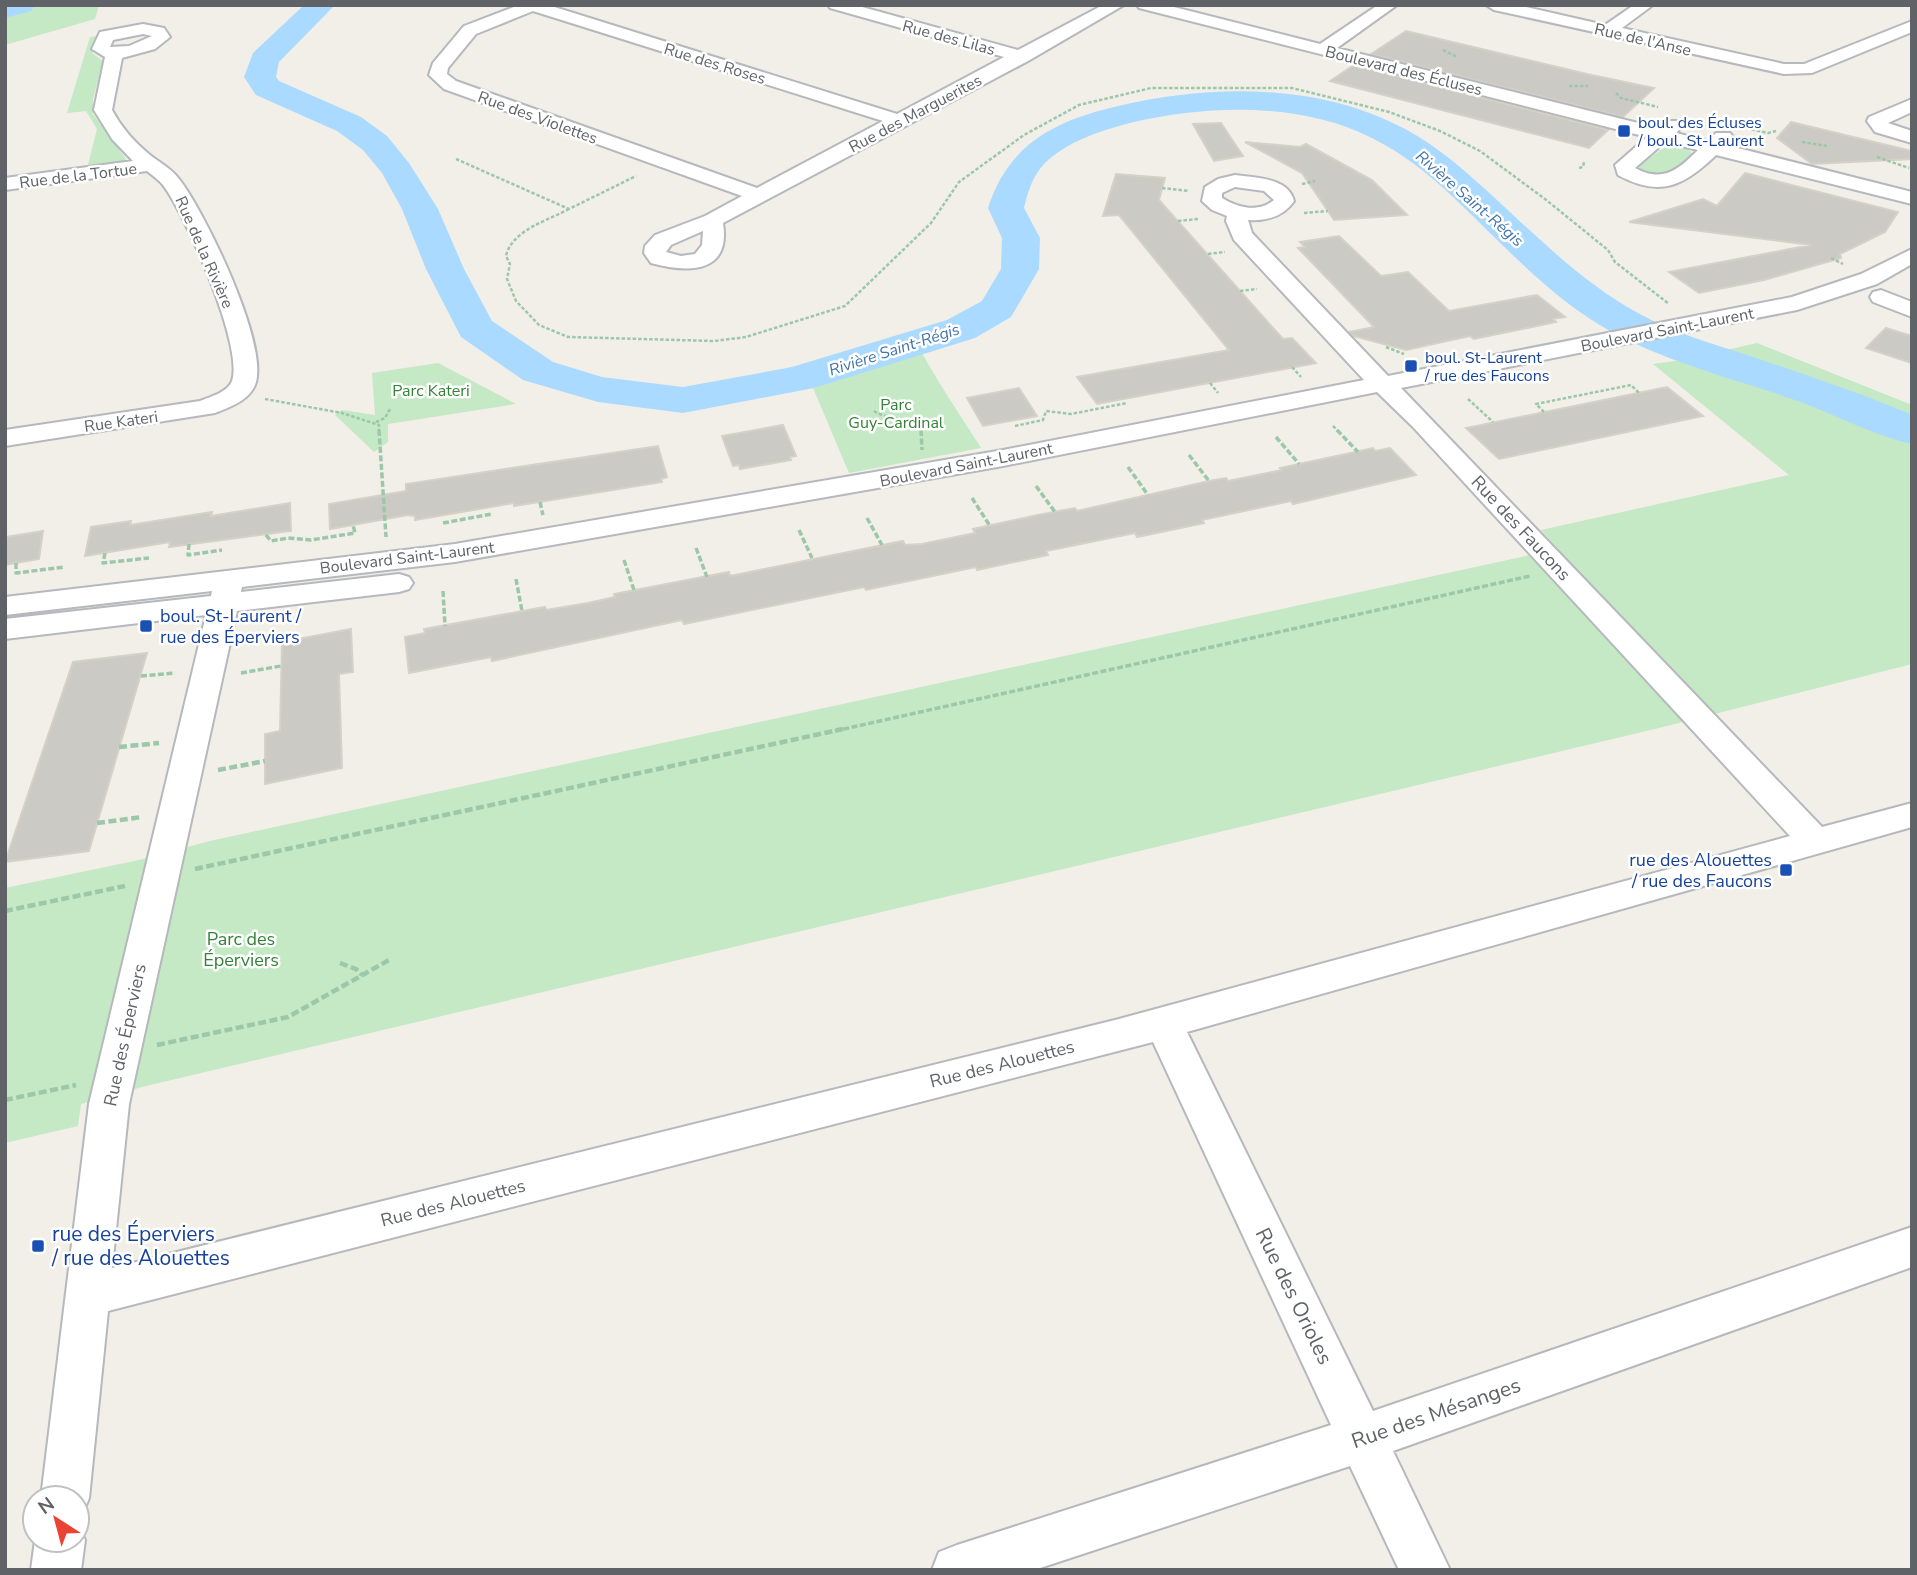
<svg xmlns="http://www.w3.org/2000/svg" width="1917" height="1575" font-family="'Nunito Sans',sans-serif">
	<rect width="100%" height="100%" fill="#f1efe8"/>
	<path fill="#c5e8c5" d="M37 5H99L95 19 5 45V13Z
		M98 36 92 53 103 61 93 99V114L126 159 118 165 87 169 97 129 86 111 67 113 90 37Z
		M1668 145 1687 148 1692 154C1670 170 1662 184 1635 168Z
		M1757 343 1912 405V420L1884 407 1722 351Z
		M922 353C940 386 961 416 981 448L849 473 813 388Z
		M1689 359C1765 382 1840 409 1912 444V664L1663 727 142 1087 81 1104 78 1126 5 1143V888L139 860 210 841 1558 549 1541 530 1789 475 1653 364Z
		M438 363 516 404 388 424V442L374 452 335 415 342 410 375 415 372 373Z"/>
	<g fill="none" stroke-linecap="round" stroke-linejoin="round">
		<path fill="#aadaff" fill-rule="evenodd" d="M5 5H35L31 11 5 18Z
			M304 5H335L279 62 276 77 279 81 361 117 387 136 409 163 438 209 464 269 492 321 553 362 602 377 683 387 792 367 947 320 982 301 1001 269 1002 238 988 208C1009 143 1055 121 1118 106 1208 85 1311 83 1395 124 1425 138 1452 159 1477 182 1529 228 1576 279 1638 313 1672 332 1710 343 1747 355 1802 374 1858 392 1912 415V444C1873 435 1836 415 1798 401 1736 379 1668 363 1610 331 1549 297 1503 244 1453 197 1429 174 1402 153 1372 138 1301 102 1209 105 1134 122 1102 130 1056 144 1037 173 1030 184 1027 196 1024 208L1040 238 1039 269 1011 317 975 338 814 388 683 413 598 402 523 380 461 337 426 269 402 209 382 173 363 150 337 131 256 95 244 77 253 53Z"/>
	</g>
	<path fill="#cccac5" stroke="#d6d1c6" stroke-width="2" d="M1406 31 1587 74 1654 88 1623 117 1371 54Z
		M1354 65 1608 130 1589 148 1330 81Z
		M1791 122 1912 151V159L1812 164 1777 138Z
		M1221 123 1243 156 1214 161 1193 124Z
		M1245 142 1300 147 1306 144 1372 180 1407 215 1334 220 1302 173Z
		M1745 173 1898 212 1885 232 1840 254 1841 258 1764 280 1699 293 1669 272 1811 245 1629 222 1703 199 1717 206Z
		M1116 174 1165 178 1159 200 1283 339 1292 338 1316 363 1097 404 1077 377 1229 350 1119 215 1103 216Z
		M1339 236 1381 276 1408 272 1449 311 1537 295 1565 317 1553 319 1556 322 1474 339 1470 336 1406 350 1354 336 1349 332 1374 327 1298 248 1305 247 1300 242Z
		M1886 328 1912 336V363L1866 348Z
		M1667 387 1703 416 1499 459 1466 428Z
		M1019 388 1037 416 983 426 967 398Z
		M783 425 796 456 790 457 791 460 740 469 739 465 733 466 722 436Z
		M658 446 667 477 661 479 662 482 514 506V503L415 520V516L408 515 330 529 329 504 406 491V484Z
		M1373 448 1375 451 1390 448 1416 475 1293 504 1291 501 1202 520 1204 523 1137 537 1135 533 1046 551 1048 555 977 570 976 567 866 590 864 587 684 624 682 620 492 661 491 657 409 673 405 637 425 633 424 629 545 607 546 610 588 603 615 597 614 594 656 586 729 572 730 576 903 541 905 545 922 544 975 533 973 529 1038 515 1075 508 1077 511 1209 481 1226 478 1228 481 1282 470 1280 468Z
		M290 503 291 531 169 547 170 542 85 556 91 527 131 521 130 525 212 512 211 516Z
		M43 531 39 559 5 565V537Z
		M351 629 353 672 339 674 342 768 265 784V734L280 731 282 642Z
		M147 653 89 851 5 862 73 662Z"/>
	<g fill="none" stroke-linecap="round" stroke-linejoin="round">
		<g stroke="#b5b8bc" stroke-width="4">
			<path id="minor" d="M519 5H548L897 114 1004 57 830 8 828 5H855L1018 50 1103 5H1124L1028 61 723 223C731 274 688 273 651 263L644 253 645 246 655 235 705 216 742 196 444 89 429 75 433 63 464 26ZM533 11 883 121 757 188 456 81 447 74 448 68 476 34ZM703 231 702 245 695 254 681 256 666 252 671 245Z
				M1137 5H1166L1320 44 1378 5H1397L1337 48 1658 128 1667 121H1681L1684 125 1676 133 1708 141 1716 133H1730L1733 137 1726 145 1912 192V204L1716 155C1684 186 1660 198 1618 175L1615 165 1647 137 1139 8ZM1665 142 1698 150C1678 170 1663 183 1635 168Z
				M1486 5H1517L1605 25 1634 5H1653L1622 28 1784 64H1804L1912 21V32L1812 73 1784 74 1494 10Z
				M143 24 164 28 170 37 155 49 122 58 112 110C121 127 135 143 150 155 160 163 171 168 179 179 205 212 267 341 256 382 251 400 230 407 215 413L5 446V430L200 401C210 397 228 392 232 381 244 347 186 215 163 185 159 180 153 176 147 171L5 190V178L133 161 112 139 94 110 105 57 92 49 100 32ZM143 34 152 36 129 46 110 47 113 40Z
				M1912 99V112L1888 123 1912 131V143L1875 132 1867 121 1869 117Z
				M1235 175C1255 178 1288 177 1294 201 1283 217 1267 221 1248 220L1252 233 1388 376 1792 297 1861 274 1912 249V264L1877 284 1797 310 1401 388 1822 827 1912 803V827L1187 1032 1373 1411 1912 1227V1267L1393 1451 1450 1570H1399L1350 1466 1034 1570H932L939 1552 957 1545 1331 1425 1153 1042 108 1311 89 1498 82 1515 77 1517V1498H41L89 1104 206 615 5 639V619L211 596 212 591 5 615V597L455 544 1003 450 1364 380 1234 240 1226 221 1227 216 1212 210 1202 201 1205 187 1218 179ZM1235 187 1264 191 1274 200C1259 213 1238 208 1222 198V193ZM1377 392 1413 427 1790 836 1119 1019 112 1268 129 1104 237 611 399 592 409 589 413 583 409 577 399 574 241 592 242 587 455 562 1003 466Z
				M1881 290 1912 302V317L1873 302 1870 297 1873 292Z
				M77 1522 85 1540 81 1570H31L35 1540H77Z"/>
		</g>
		<path stroke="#9cc7a9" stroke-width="2.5" stroke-dasharray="3.5 2" stroke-linecap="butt" d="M1443 50 1457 57
			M1569 86H1588
			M1616 93 1621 98 1658 107
			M1746 128 1768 133 1776 131
			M1802 142 1827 146
			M1877 157 1909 168
			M456 159 569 209 636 176
			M1579 168 1583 167 1584 162
			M1302 184 1315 181
			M1162 188 1189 191
			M569 209C547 221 512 230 506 256L510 264 507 279 516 301 539 325 568 337 714 341 746 337 845 306 931 223 959 182 1024 135 1079 105 1151 88H1292L1389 112 1440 131 1480 151 1545 199 1608 250 1615 262 1669 304
			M1304 213 1328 211
			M1178 221 1198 219
			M1208 254 1225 252
			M1831 258 1843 264
			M1240 291 1257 289
			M1386 347 1404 354
			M1292 367 1301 377
			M1210 383 1218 393
			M265 399 342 413 379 425V431
			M1468 399 1493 422
			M874 411C888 421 912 415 922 431
			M1544 412 1536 404 1631 385 1639 393
			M376 422 385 418 390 409
			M1015 426 1043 420 1046 411 1071 414 1127 403
			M1333 426 1338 431"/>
		<path stroke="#9cc7a9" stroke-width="3.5" stroke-dasharray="6 2.5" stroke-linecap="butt" d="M379 430 386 537
			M921 430 922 450
			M1337 430 1358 452
			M1276 437 1299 464
			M1189 455 1209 481
			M1128 467 1148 495
			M1036 486 1055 512
			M972 498 990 526
			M540 502 543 515
			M867 518 882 545
			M443 523 492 514
			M799 530 812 558
			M266 535 271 541 288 538 311 540 355 533 353 525
			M189 544 188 555 222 550
			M696 548 707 577
			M105 553 103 563 149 558
			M624 560 634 590
			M16 563V573L65 567
			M516 579 522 611
			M443 591 445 626
			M241 673 281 666
			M141 676 175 673
			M835 731 1530 576"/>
		<path stroke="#9cc7a9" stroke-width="4.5" stroke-dasharray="8 3.5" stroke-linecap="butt" d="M119 747 159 743
			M218 770 265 761
			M97 823 142 817
			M195 869 843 729
			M5 911 125 886
			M340 963 356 969 362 975
			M157 1045 288 1017 389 960
			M5 1100 76 1085"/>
		<use href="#minor" fill="#fff" fill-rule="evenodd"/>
	</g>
	<g fill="#1a4fb4" stroke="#fff" stroke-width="2.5">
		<rect x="1617" y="124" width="14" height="14" rx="3.5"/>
		<rect x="1404" y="359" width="14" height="14" rx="3.5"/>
		<rect x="139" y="619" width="14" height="14" rx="3.5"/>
		<rect x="1779" y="863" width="14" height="14" rx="3.5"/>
		<rect x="31" y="1239" width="14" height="14" rx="3.5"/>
	</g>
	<g text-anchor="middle" stroke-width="5" stroke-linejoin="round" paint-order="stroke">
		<g font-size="16" fill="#5f6368" stroke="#fff">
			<text transform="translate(949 37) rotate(15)" y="6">Rue des Lilas</text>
			<text transform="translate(1643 39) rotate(13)" y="6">Rue de l'Anse</text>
			<text transform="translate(715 63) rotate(17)" y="6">Rue des Roses</text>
			<text transform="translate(1404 70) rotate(14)" y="6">Boulevard des Écluses</text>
			<text transform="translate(915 113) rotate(-28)" y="6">Rue des Marguerites</text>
			<text transform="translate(538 117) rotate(20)" y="6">Rue des Violettes</text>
			<text transform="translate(78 175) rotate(-7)" y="6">Rue de la Tortue</text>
			<text transform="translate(205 252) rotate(66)" y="6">Rue de la Rivière</text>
			<text transform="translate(1667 329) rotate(-11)" y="6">Boulevard Saint-Laurent</text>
			<text transform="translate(121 421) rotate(-8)" y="6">Rue Kateri</text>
			<text transform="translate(966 464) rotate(-11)" y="6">Boulevard Saint-Laurent</text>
			<text transform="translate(407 557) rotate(-7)" y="6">Boulevard Saint-Laurent</text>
		</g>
		<g font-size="16" fill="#164399" stroke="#fff" text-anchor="start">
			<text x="1638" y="128">boul. des Écluses<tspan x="1638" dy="18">/ boul. St-Laurent</tspan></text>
			<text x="1425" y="363">boul. St-Laurent<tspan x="1425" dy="18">/ rue des Faucons</tspan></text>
		</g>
		<g font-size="16" font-style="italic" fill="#4174aa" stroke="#fff">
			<text transform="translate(1470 198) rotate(41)" y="6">Rivière Saint-Régis</text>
			<text transform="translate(894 349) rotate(-18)" y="6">Rivière Saint-Régis</text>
		</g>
		<g font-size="16" fill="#348238" stroke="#fff">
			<text x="431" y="396">Parc Kateri</text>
			<text x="896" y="410">Parc<tspan x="896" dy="18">Guy-Cardinal</tspan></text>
		</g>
		<g font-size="18" fill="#5f6368" stroke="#fff">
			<text transform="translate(1521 528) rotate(47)" y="6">Rue des Faucons</text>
			<text transform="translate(125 1035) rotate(-78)" y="6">Rue des Éperviers</text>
			<text transform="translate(1002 1064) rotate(-14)" y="6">Rue des Alouettes</text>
			<text transform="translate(453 1203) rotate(-14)" y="6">Rue des Alouettes</text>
		</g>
		<g font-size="18" fill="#164399" stroke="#fff" text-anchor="start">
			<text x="160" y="622">boul. St-Laurent /<tspan x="160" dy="21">rue des Éperviers</tspan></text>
			<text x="1772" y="866" text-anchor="end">rue des Alouettes<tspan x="1772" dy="21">/ rue des Faucons</tspan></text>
		</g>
		<g font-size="18" fill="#348238" stroke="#fff">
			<text x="241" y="945">Parc des<tspan x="241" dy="21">Éperviers</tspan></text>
		</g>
		<g font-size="21" fill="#164399" stroke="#fff" text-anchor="start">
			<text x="52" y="1241">rue des Éperviers<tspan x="52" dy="24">/ rue des Alouettes</tspan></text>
		</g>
		<g font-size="21" fill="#5f6368" stroke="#fff">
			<text transform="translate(1294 1296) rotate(64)" y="7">Rue des Orioles</text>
			<text transform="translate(1436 1413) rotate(-19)" y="7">Rue des Mésanges</text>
		</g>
	</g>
	<rect width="1917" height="1575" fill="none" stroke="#5f6368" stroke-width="14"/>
	<g transform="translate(56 1519) rotate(324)"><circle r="33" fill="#ffffff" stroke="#bfc1c3" stroke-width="2"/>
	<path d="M0-5L12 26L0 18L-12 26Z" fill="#ea4335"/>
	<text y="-10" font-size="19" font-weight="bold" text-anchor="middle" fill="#5f6368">N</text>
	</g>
</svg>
